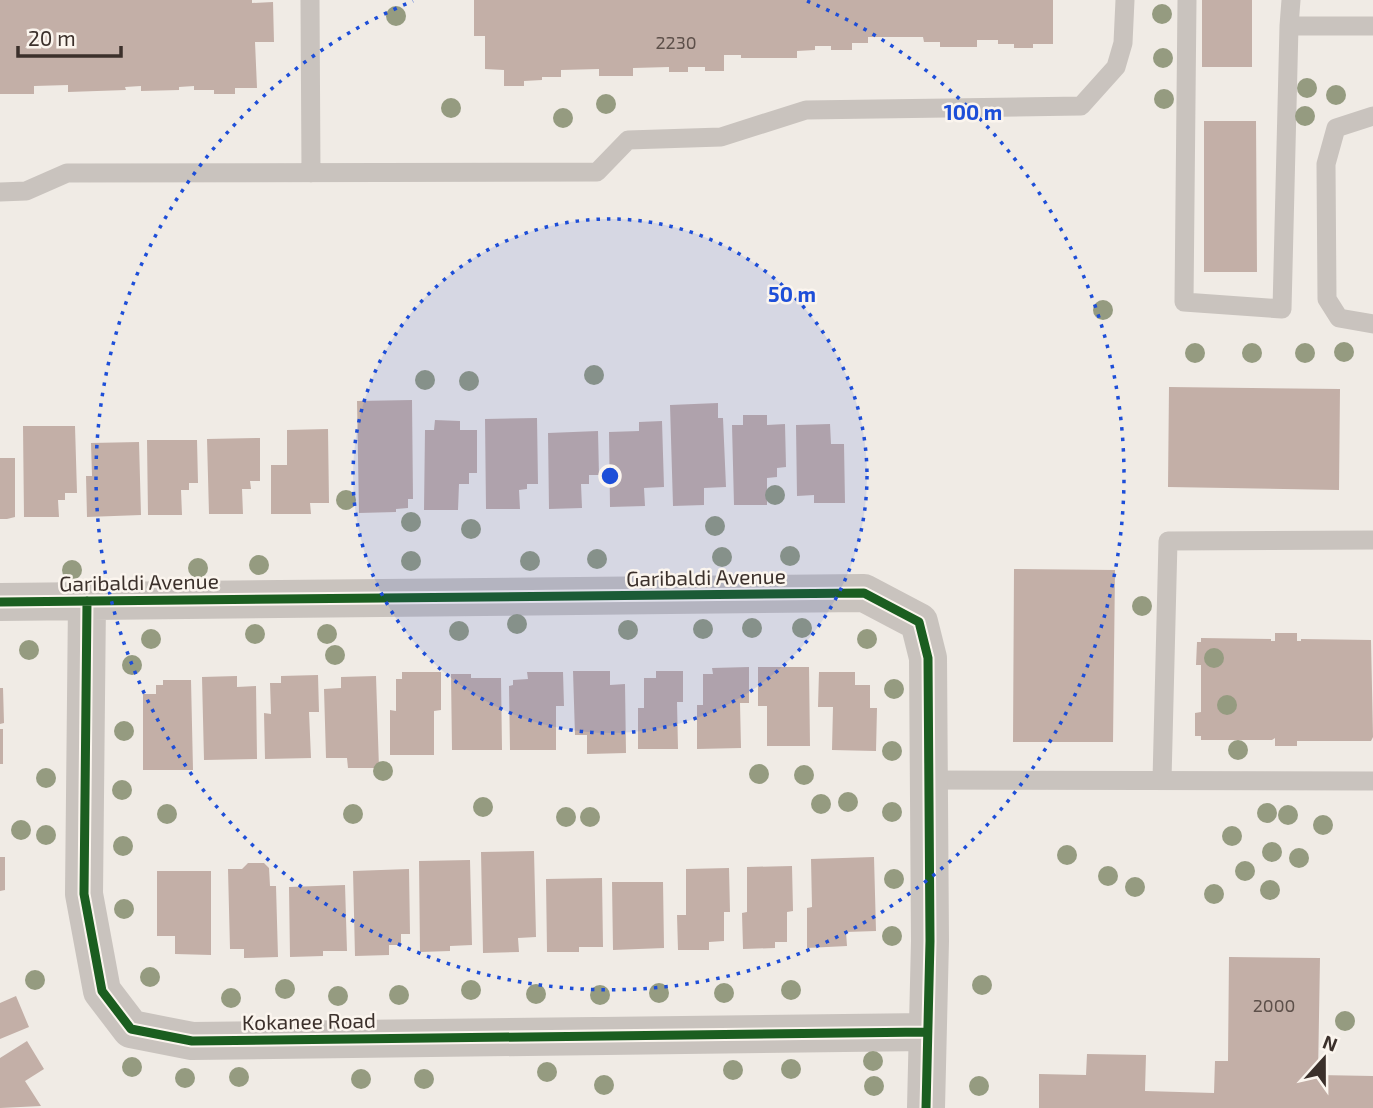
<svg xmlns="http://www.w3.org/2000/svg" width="1373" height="1108" font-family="'Exo 2',sans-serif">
	<rect width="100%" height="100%" fill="#f0ebe5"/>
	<path fill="#c3afa7" d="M0 0H252V3L273 2 274 42H255L257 88H235V94H214V90H194V86L179 87V90L141 91V86L125 87 126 90 68 92V85L34 86V94H0Z
		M474 0H1053V44H1033V48H1014V44H998V40H977V47H940V42H924L923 37H868V43H852V50H831V46H815V50L797 51V58H741V55H724V71H705V67H688V72H669V67L633 68V76H599V69L561 70V77H542V80L524 81V86H504V70L485 69V36H474Z
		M1202 0H1252V67H1202Z
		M1204 121H1256L1257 272H1204Z
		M1169 387 1340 389 1339 490 1168 487Z
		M412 400 413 499H408V508L396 509V512L359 513 357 401Z
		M718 403V418H723L726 487 704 488V505L673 506 670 405Z
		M743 415H767V425L785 424 786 467 777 468V477L767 478V505H734L732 425H743Z
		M537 418 538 484H527V489L519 490 520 509H486L485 419Z
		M435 420 460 421V430H477V473H469V484H459L458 510H424L425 430H434Z
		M662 421 664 487 644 488 645 506 610 507 609 432 639 431V422Z
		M830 424 831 444H844L845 503H814V495L797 496 796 425Z
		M23 426H75L77 493H65V500H58L59 517H24Z
		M328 429 329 503H310L311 514H271V465H287V430Z
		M598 431 599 475H589V484H581L582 508 549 509 548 433Z
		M260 438V481H250L251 489H242L243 514H209L207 439Z
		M147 440H197L198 483H189V490H181L182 515H148Z
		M139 442 141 515 87 517 86 476H92L91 443Z
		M0 458H15V517L7 519H0Z
		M1014 569 1115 570 1113 742H1013Z
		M1275 633H1297V641H1301V639L1371 640 1373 737 1371 741H1297V746H1275V738L1272 740H1201V736H1195V713L1201 712V665H1196L1197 642H1201V638L1271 639V641H1275Z
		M749 667V703H740L741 748 697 749V705H703V674H713L712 668Z
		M758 667H809L810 746H767V706H758Z
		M573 671H610V685L625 684 626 753 587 754V735H575Z
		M656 671H683V702H677L678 749H638V708H644V678H656Z
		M402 672H441V710L434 711V755H390V710L396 711V679H402Z
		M527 672H563L564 706H556V750H510L509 686 513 685V680L528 679Z
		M819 672H855V685H870V708H877L876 751 832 750 833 707H818Z
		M451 674H471V678H501L502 750H452Z
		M318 675 319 712H309L311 758 265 759 264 713 271 714 270 683H281V676Z
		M237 676V687L256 686 257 759 204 760 202 677Z
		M376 676 379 768H348L347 758H326L324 689 341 688V677Z
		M163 680H191L193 770H143V694H156V685H163Z
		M0 688H3L4 723 0 724Z
		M0 729H3V764H0Z
		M534 851 536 937 518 938 519 952 483 953 481 852Z
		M0 857H5V890L0 891Z
		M874 857 876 931 846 932 847 946 807 948V908L812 907 811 859Z
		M470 860 472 945 450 946V951L420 952 419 861Z
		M248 863H264L269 868 270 886H276L278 957 244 958V949H230L228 869H242Z
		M792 866 793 911 787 912V942H775V948L743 949 742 913 747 912V867Z
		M729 868 730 912H724V941L709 942V950H678L677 915H686V869Z
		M409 869 410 934H401V945H389V955L355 956 353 871Z
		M157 871H211V955L175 954V936H157Z
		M602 878 603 947H579V952H547L546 879Z
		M612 882H663L664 948 613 950Z
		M345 885 347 951H323V956L290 957 289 887Z
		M1229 957 1320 958 1318 1075 1373 1076V1108H1039V1074L1086 1075 1087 1054 1146 1055 1145 1091 1214 1093 1215 1061H1228Z
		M16 996 29 1027 0 1039V1003Z
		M27 1041 44 1069 25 1081 41 1106 0 1108V1058Z"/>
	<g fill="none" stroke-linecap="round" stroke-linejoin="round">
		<path stroke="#c9c3be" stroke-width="19" d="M310 0 311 173
			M1187 0 1184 302 1282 309 1289 26 1291 0
			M1289 26H1373
			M1373 116 1336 128 1326 164 1327 299 1339 318 1373 324
			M0 192 26 191 67 173 597 172 628 140 721 137 806 110 1081 106 1116 67 1123 43 1125 0
			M929 780 1373 781
			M1162 780 1168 541 1373 540"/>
		<path stroke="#c9c3be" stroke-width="38" d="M87 601 84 894 102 991 131 1029 192 1041 926 1032
			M0 602 864 593 919 622 928 658 930 941 926 1108"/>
		<g stroke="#fbf5ee" stroke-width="13">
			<path id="cycleway" d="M87 601 84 894 102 991 131 1029 192 1041 926 1032
				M0 602 864 593 919 622 928 658 930 941 926 1108"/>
		</g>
		<use href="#cycleway" stroke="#1b5e20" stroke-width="9"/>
	</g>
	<g fill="#959b80">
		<circle cx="1162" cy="14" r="10"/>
		<circle cx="396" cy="16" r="10"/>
		<circle cx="1163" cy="58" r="10"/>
		<circle cx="1307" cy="88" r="10"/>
		<circle cx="1336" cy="95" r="10"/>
		<circle cx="1164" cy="99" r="10"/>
		<circle cx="606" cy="104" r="10"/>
		<circle cx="451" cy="108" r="10"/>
		<circle cx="1305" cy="116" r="10"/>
		<circle cx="563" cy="118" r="10"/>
		<circle cx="1103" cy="310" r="10"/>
		<circle cx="1344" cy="352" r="10"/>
		<circle cx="1195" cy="353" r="10"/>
		<circle cx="1252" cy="353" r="10"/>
		<circle cx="1305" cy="353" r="10"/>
		<circle cx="594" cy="375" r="10"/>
		<circle cx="425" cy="380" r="10"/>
		<circle cx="469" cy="381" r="10"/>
		<circle cx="775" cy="495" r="10"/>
		<circle cx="346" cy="500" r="10"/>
		<circle cx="411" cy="522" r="10"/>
		<circle cx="715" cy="526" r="10"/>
		<circle cx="471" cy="529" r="10"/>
		<circle cx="790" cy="556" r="10"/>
		<circle cx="722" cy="557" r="10"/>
		<circle cx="597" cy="559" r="10"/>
		<circle cx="411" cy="561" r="10"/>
		<circle cx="530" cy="561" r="10"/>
		<circle cx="259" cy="565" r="10"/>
		<circle cx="198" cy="568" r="10"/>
		<circle cx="72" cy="570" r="10"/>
		<circle cx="1142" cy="606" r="10"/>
		<circle cx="517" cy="624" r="10"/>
		<circle cx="752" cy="628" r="10"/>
		<circle cx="802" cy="628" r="10"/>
		<circle cx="703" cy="629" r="10"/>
		<circle cx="628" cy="630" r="10"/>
		<circle cx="459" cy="631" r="10"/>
		<circle cx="255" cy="634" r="10"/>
		<circle cx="327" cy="634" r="10"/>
		<circle cx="151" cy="639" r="10"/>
		<circle cx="867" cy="639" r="10"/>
		<circle cx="29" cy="650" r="10"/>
		<circle cx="335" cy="655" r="10"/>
		<circle cx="1214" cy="658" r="10"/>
		<circle cx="132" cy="665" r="10"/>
		<circle cx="894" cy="689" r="10"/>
		<circle cx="1227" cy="705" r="10"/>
		<circle cx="124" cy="731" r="10"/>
		<circle cx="1238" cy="750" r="10"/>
		<circle cx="892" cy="751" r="10"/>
		<circle cx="383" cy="771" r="10"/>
		<circle cx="759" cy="774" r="10"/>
		<circle cx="804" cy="775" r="10"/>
		<circle cx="46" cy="778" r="10"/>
		<circle cx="122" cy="790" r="10"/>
		<circle cx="848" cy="802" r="10"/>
		<circle cx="821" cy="804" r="10"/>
		<circle cx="483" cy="807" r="10"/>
		<circle cx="892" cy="812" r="10"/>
		<circle cx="1267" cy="813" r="10"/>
		<circle cx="167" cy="814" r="10"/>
		<circle cx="353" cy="814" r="10"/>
		<circle cx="1288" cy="815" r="10"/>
		<circle cx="566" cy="817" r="10"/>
		<circle cx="590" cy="817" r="10"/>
		<circle cx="1323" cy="825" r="10"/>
		<circle cx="21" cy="830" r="10"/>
		<circle cx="46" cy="835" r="10"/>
		<circle cx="1232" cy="836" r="10"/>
		<circle cx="123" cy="846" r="10"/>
		<circle cx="1272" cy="852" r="10"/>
		<circle cx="1067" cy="855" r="10"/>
		<circle cx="1299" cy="858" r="10"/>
		<circle cx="1245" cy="871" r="10"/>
		<circle cx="1108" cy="876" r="10"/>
		<circle cx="894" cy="879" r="10"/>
		<circle cx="1135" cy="887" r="10"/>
		<circle cx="1270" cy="890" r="10"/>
		<circle cx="1214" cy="894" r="10"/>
		<circle cx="124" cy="909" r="10"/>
		<circle cx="892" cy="936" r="10"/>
		<circle cx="150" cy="977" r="10"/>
		<circle cx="35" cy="980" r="10"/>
		<circle cx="982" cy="985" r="10"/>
		<circle cx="285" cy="989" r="10"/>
		<circle cx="471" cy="990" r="10"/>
		<circle cx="791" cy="990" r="10"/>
		<circle cx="659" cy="993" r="10"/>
		<circle cx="724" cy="993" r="10"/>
		<circle cx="536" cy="994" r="10"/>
		<circle cx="399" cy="995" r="10"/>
		<circle cx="600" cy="995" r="10"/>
		<circle cx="338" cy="996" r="10"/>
		<circle cx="231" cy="998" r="10"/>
		<circle cx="1345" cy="1021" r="10"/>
		<circle cx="873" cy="1061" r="10"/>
		<circle cx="132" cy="1067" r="10"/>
		<circle cx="791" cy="1069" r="10"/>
		<circle cx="733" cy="1070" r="10"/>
		<circle cx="547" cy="1072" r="10"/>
		<circle cx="239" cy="1077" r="10"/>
		<circle cx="185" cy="1078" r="10"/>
		<circle cx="361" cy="1079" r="10"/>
		<circle cx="424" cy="1079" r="10"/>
		<circle cx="604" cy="1085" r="10"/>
		<circle cx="874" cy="1086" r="10"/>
		<circle cx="979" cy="1086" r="10"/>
	</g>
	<circle cx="610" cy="476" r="257" fill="#1d4ed8" fill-opacity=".12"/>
	<g fill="none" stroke="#1d4ed8" stroke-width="3.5" stroke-dasharray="3.5 7">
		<circle cx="610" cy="476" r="257"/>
		<path d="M807 1A514 514 0 1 1 413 1"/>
	</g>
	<g text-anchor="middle" stroke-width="5" stroke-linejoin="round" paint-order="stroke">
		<g font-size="18" fill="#5d504a">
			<text x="676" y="49">2230</text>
			<text x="1274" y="1012">2000</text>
		</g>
		<g font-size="21" fill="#3b302b" stroke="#fbf5ee">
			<text transform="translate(706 578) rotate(-1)" y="7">Garibaldi Avenue</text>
			<text transform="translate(139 583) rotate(-1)" y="7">Garibaldi Avenue</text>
			<text transform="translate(309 1022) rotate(-1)" y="7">Kokanee Road</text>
		</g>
	</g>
	<circle cx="610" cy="476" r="10" fill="#1d4ed8" stroke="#fbf5ee" stroke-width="3.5"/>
	<g font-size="21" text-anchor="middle" font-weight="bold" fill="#1d4ed8" stroke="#fbf5ee" stroke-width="5" stroke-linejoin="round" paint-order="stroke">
		<text x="973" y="120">100 m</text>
		<text x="792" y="302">50 m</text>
	</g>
	<g transform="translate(1324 1059) rotate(21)" stroke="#fbf5ee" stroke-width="5" paint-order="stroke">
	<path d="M0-5L12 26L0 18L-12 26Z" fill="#3b302b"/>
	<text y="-10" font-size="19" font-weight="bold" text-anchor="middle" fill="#3b302b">N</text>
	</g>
	<path d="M18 46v10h103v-10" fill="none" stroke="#3b302b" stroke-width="3.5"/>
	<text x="28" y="46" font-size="21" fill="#3b302b" stroke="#fbf5ee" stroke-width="5" paint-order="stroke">20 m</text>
</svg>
